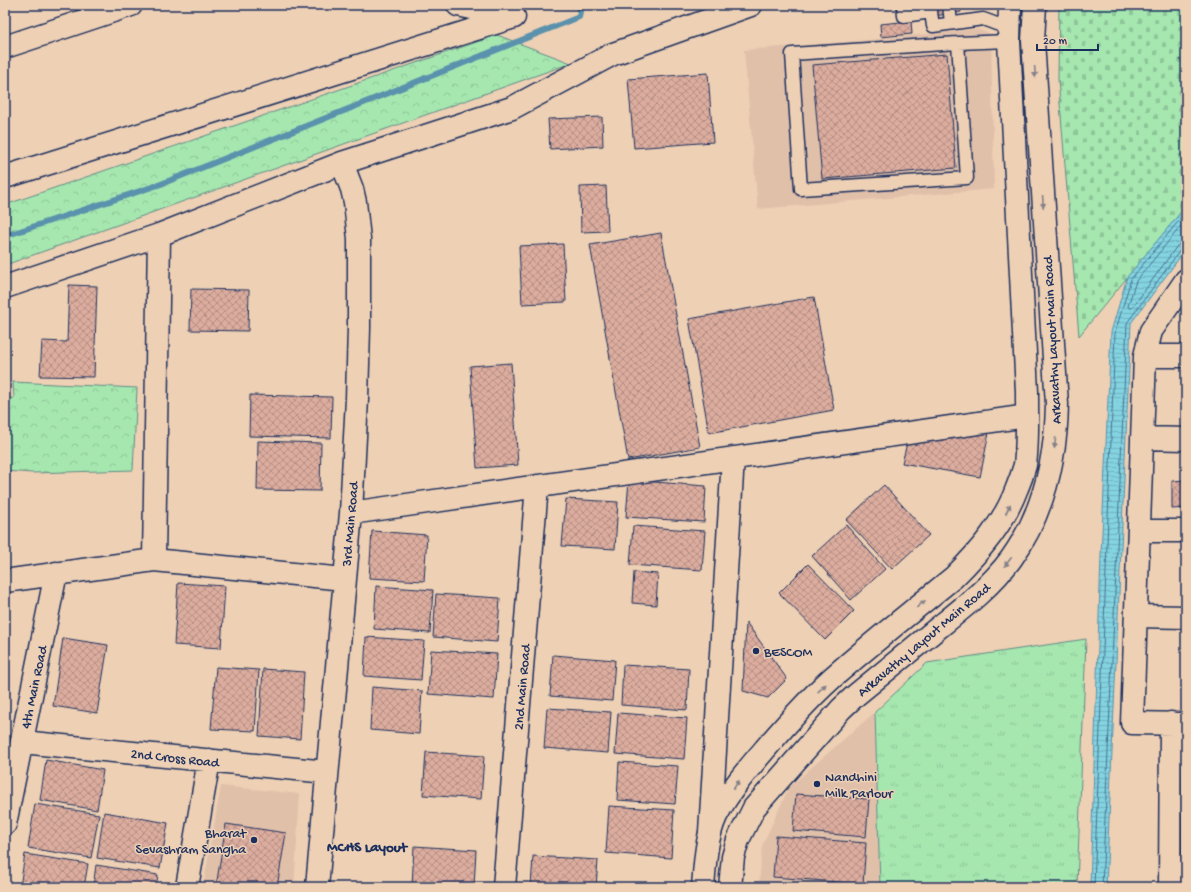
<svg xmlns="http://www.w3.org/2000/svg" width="1191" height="892" font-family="'Gochi Hand',sans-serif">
	<defs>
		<pattern id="grass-tufts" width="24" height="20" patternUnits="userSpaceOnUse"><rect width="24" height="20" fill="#a6e7af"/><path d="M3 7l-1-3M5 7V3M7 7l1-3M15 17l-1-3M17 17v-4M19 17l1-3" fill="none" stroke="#8ec699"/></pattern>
		<pattern id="forest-crowns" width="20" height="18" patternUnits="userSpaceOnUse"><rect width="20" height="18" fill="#a6e7af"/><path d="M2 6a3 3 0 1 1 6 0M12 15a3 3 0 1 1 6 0" fill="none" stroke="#8ec699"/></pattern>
		<pattern id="cemetery-stones" width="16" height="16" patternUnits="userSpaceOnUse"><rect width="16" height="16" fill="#a6e7af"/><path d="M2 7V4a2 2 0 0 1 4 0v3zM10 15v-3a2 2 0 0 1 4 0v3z" fill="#8ec699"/></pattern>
		<pattern id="water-rules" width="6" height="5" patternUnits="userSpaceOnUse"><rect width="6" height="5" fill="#84d3e0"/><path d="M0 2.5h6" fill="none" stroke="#71b5c3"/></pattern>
		<pattern id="building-cross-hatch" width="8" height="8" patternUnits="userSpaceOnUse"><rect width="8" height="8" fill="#dcad9e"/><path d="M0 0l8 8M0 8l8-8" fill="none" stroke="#b28d84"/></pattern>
	</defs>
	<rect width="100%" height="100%" fill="#eed0b4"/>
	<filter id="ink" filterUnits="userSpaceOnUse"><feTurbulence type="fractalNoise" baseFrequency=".025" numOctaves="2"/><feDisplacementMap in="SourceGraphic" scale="8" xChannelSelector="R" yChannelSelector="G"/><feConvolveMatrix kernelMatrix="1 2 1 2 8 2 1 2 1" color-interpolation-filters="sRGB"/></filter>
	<g filter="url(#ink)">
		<path fill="#e1c0aa" d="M976 29 991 34 994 189 758 209 744 50 879 39Z
			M875 712 880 887H759L762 846 789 787Z
			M221 786 300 794 294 887H203Z"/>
		<path fill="url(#grass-tufts)" stroke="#608b86" d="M1086 639 1077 887H880L875 712 927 663Z"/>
		<path fill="url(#forest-crowns)" stroke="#608b86" d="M497 35 571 63 5 265V205Z
			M13 382 137 388 133 470 32 473 5 471V399L14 398Z"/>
		<path fill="url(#cemetery-stones)" stroke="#608b86" d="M1059 5H1186V206L1079 336 1058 79Z"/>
		<path fill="url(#water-rules)" stroke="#5a91ac" d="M1186 206V249L1131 323 1106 887H1090L1101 556 1111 332 1127 277Z"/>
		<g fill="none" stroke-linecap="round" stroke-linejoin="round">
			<path stroke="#457192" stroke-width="1" d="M1186 220 1136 281 1128 306 1129 308H1132L1177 246 1181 243 1186 242
				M1094 887 1115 333 1131 279 1186 212
				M1102 887 1127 323 1181 249 1186 247"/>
			<path stroke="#5a91ac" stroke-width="6" d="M5 236 161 184 579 17 581 5"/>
		</g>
		<path fill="url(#building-cross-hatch)" stroke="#1b2f5e" d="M911 5H960L961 12 913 19Z
			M911 21 912 34 881 37 880 24Z
			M947 54 956 168 822 179 812 65Z
			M708 73 713 142 634 148 628 79Z
			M602 117 603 146 550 149 548 119Z
			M606 186 608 231 581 232 580 187Z
			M661 233 700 447 628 460 590 245Z
			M563 244 566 302 522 304 519 246Z
			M69 285 97 286 94 377 40 376 42 341 67 342Z
			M191 289 249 290 248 331 190 330Z
			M814 297 834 410 709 433 689 319Z
			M511 363 518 465 477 468 470 366Z
			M1184 371H1186V401H1185Z
			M250 395 332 397 331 438 249 436Z
			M990 428 980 477 902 463 908 439Z
			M258 441 321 443 320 491 257 490Z
			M629 480 706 486 704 522 626 517Z
			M1186 480V508L1172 509V481Z
			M884 485 929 535 892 569 846 520Z
			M566 499 618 502 615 549 562 546Z
			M846 525 885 569 851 600 812 556Z
			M633 526 705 531 702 570 630 565Z
			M372 531 427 535 424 581 369 578Z
			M808 564 854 611 825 640 779 593Z
			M634 572 658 574 656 605 632 603Z
			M178 583 225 586 221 648 174 645Z
			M376 586 433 590 430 633 374 629Z
			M436 594 500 598 497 642 433 637Z
			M746 622 787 679 768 698 743 691Z
			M366 637 424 641 421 680 364 676Z
			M63 638 108 645 97 713 53 706Z
			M431 650 497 654 494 699 428 694Z
			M553 655 615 660 612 701 550 696Z
			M623 665 689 669 687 710 621 705Z
			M216 667 259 670 255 731 211 729Z
			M263 669 304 672 300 739 259 736Z
			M372 687 422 691 419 734 370 730Z
			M547 708 611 712 608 753 544 748Z
			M618 713 687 718 684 759 615 754Z
			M426 752 484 756 481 799 423 795Z
			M46 760 103 770 97 810 40 800Z
			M619 762 678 766 675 804 617 800Z
			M796 794 869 799 866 837 793 831Z
			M35 804 99 814 91 858 28 848Z
			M609 806 674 810 671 858 606 853Z
			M104 812 168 823 160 868 97 858Z
			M226 824 286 833 277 887H216Z
			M776 836 866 843 863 884 773 877Z
			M414 846 476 850 474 887H412Z
			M25 854 88 864 84 887H20Z
			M533 856 598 860 596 887H531Z
			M96 865 158 875 156 887H93Z"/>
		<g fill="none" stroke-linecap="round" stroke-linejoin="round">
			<g stroke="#1b2f5e" stroke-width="15">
				<path id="lane" d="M903 5 904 16 931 12 933 26 983 19 1010 29
					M949 5 951 23
					M958 43 967 178 801 189 792 54 958 43 1009 41"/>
			</g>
			<g stroke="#1b2f5e" stroke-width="25">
				<path id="street" d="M458 5 513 17
					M5 47 131 5
					M5 177 514 17
					M1186 280 1151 331 1145 356 1132 723 1186 724
					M5 287 159 235 342 163 512 108 613 54 751 5
					M1145 356H1186
					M1142 438 1186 439
					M351 513 1027 416
					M1139 531H1186
					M154 560 159 235
					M5 581 154 560 344 579
					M1136 616 1186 617
					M22 742 327 772
					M5 824 56 573
					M710 832 733 458
					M187 887 209 760
					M317 887 351 513 357 399 359 328V239L355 202 352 189 342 163
					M504 887 537 486
					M1170 887 1171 723"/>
			</g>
			<g stroke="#1b2f5e" stroke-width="25">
				<path id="secondary" d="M703 887C705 863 706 838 716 816 729 791 748 769 766 748 789 721 813 694 840 671 877 639 916 608 954 577 981 550 1004 523 1017 488 1020 481 1023 472 1025 465 1028 441 1027 416 1027 392L1009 41 1010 5
					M730 887 733 857 738 840 754 808 841 709 856 695C883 673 911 650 938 628 964 607 991 586 1011 559 1044 513 1056 460 1057 404L1033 41 1035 5"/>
			</g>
			<use href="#lane" stroke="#eed0b4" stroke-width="12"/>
			<use href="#street" stroke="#eed0b4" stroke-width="22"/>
			<use href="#secondary" stroke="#eed0b4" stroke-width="22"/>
		</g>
		<defs><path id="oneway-solid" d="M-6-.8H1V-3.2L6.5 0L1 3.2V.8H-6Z"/></defs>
		<g fill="#848089">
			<use href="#oneway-solid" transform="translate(1035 72) rotate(86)"/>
			<use href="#oneway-solid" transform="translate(1043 202) rotate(86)"/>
			<use href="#oneway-solid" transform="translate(1055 443) rotate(97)"/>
			<use href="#oneway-solid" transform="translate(1008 509) rotate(-64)"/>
			<use href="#oneway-solid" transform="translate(1008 562) rotate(128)"/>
			<use href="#oneway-solid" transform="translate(921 604) rotate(-39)"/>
			<use href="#oneway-solid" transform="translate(822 688) rotate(-43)"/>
			<use href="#oneway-solid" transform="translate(736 785) rotate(-55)"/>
		</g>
	</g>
	<g fill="#1b2f5e" stroke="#eed0b4" stroke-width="1.5">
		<circle cx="756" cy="651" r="4"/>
		<circle cx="817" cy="784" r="4"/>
		<circle cx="254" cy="840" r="4"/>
	</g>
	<g text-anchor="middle" stroke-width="3" stroke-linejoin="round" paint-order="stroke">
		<g font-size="14" fill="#1b2f5e" stroke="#eed0b4">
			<text transform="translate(1051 340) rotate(-93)" y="5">Arkavathy Layout Main Road</text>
			<text transform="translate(349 524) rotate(-85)" y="5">3rd Main Road</text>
			<text transform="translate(923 639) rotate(-40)" y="5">Arkavathy Layout Main Road</text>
			<text transform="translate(33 687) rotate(-78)" y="5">4th Main Road</text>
			<text transform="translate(521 687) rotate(-85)" y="5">2nd Main Road</text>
			<text transform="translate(175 757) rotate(6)" y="5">2nd Cross Road</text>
		</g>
		<g font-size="14" fill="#1b2f5e" stroke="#eed0b4" text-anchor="start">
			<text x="764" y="656">BESCOM</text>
			<text x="825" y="781">Nandhini<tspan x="825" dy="16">Milk Parlour</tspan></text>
			<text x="246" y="837" text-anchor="end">Bharat<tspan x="246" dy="16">Sevashram Sangha</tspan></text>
		</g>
		<g font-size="15" font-weight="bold" fill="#1b2f5e" stroke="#eed0b4">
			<text x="367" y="851">MCHS Layout</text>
		</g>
	</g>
	<rect width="1191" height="892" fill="none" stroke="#eed0b4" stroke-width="20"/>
	<rect x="10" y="10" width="1171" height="872" fill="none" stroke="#1b2f5e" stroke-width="1.5" filter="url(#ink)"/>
	<path d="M1037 44v6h61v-6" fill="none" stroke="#1b2f5e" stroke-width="2"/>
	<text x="1043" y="44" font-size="12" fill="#1b2f5e" stroke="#eed0b4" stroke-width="3" paint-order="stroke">20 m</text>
</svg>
